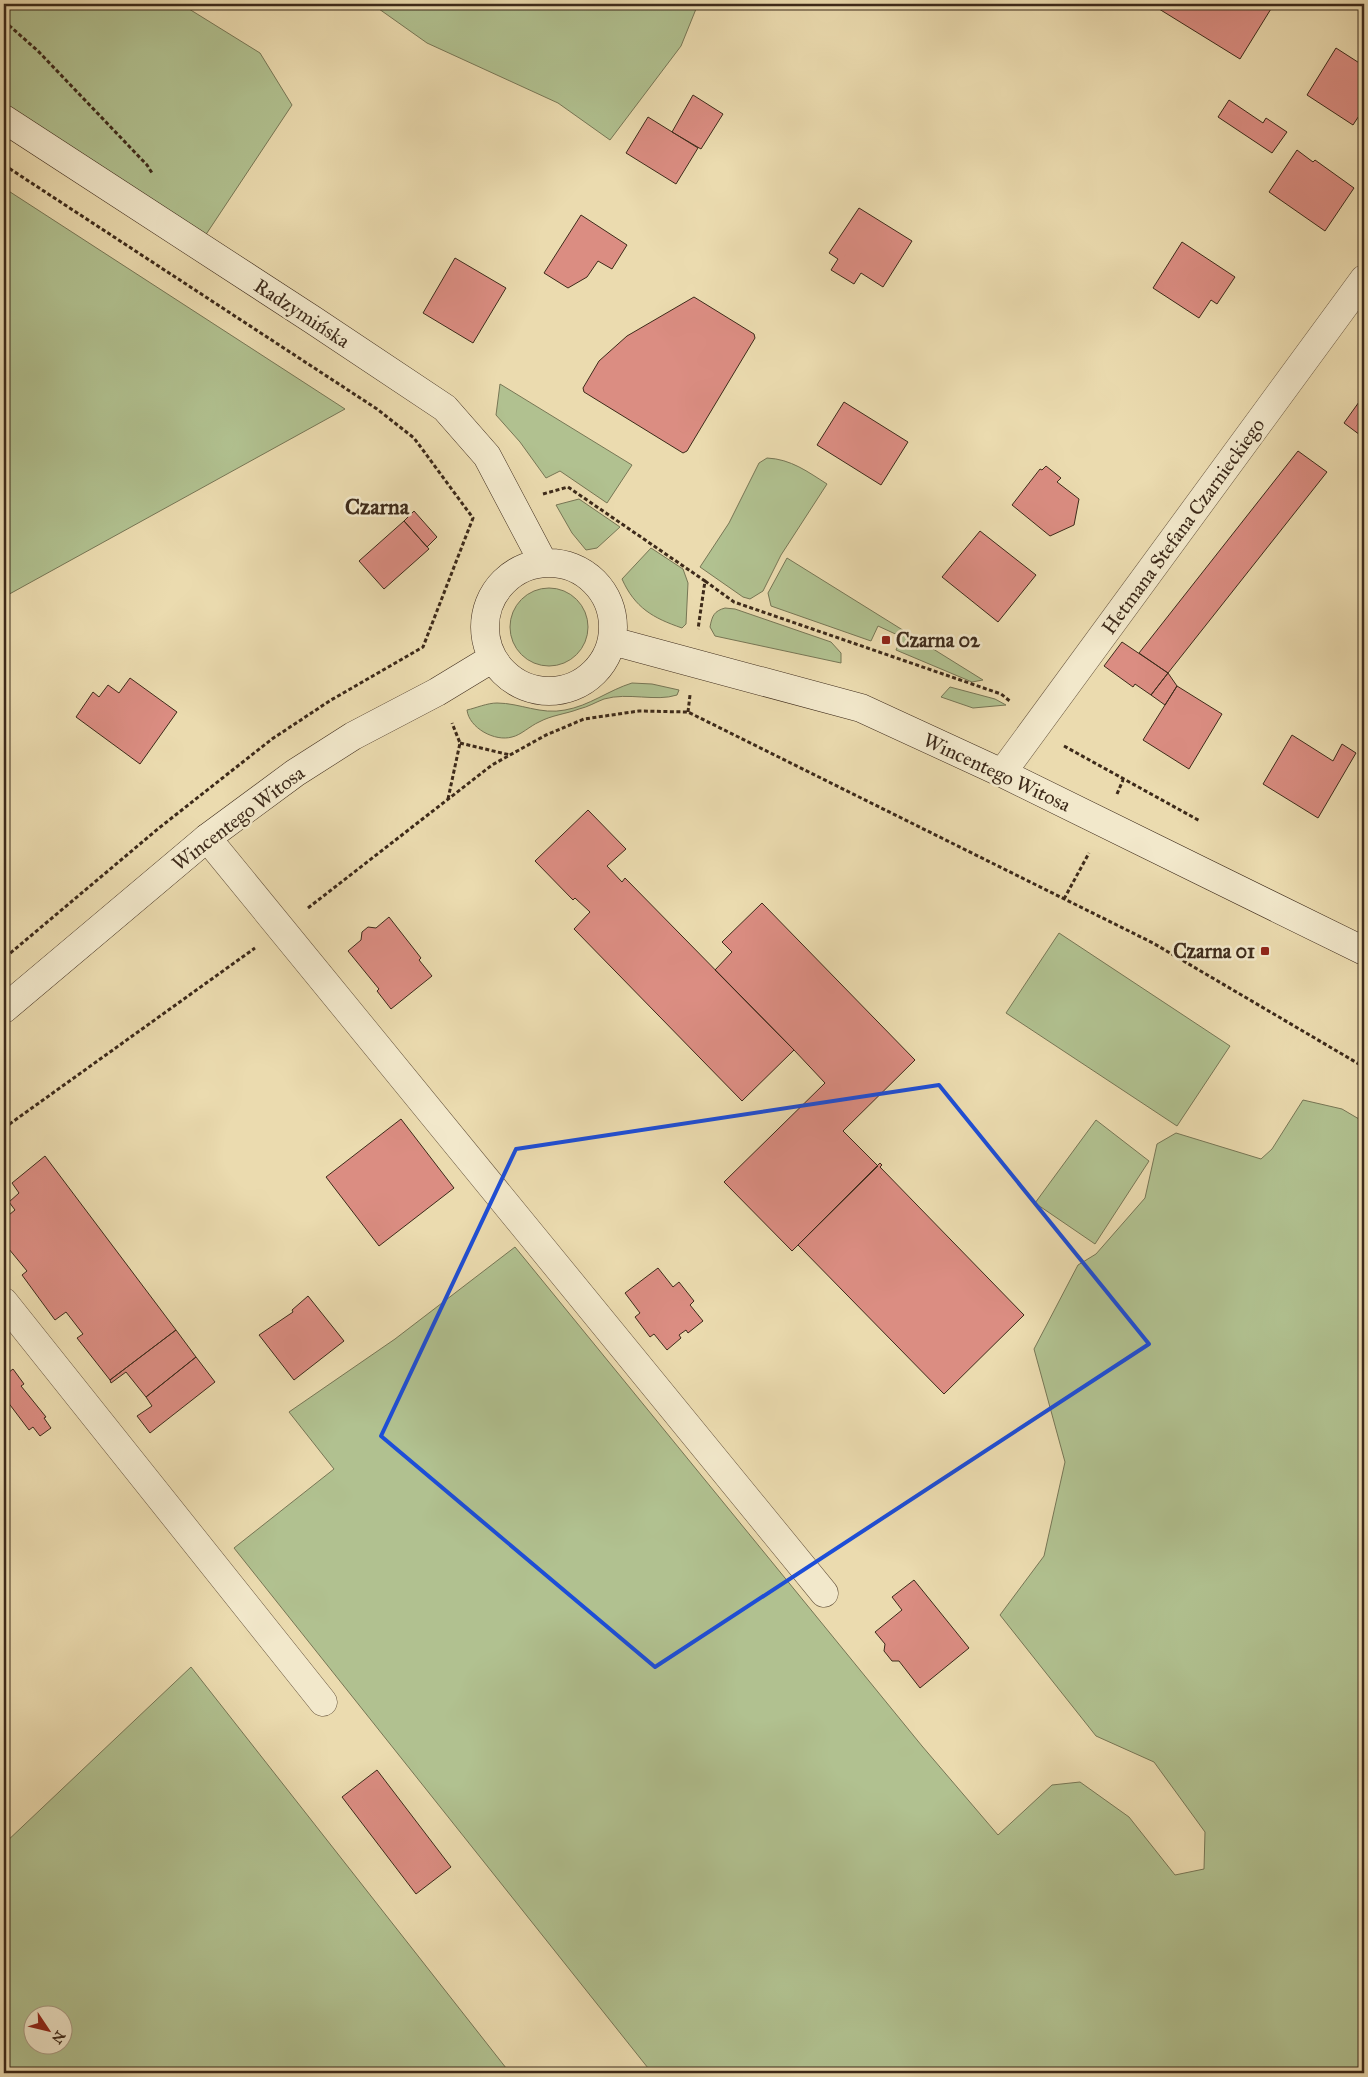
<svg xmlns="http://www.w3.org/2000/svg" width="1368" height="2077" font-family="'IM FELL Great Primer',serif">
	<rect width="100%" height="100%" fill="#ebdbaf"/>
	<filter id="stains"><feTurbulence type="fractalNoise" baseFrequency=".004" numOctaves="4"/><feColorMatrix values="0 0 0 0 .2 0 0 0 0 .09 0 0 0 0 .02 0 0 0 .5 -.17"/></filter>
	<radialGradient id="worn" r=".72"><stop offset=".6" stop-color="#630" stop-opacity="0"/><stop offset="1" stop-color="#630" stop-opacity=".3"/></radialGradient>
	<path fill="#b1c190" stroke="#777655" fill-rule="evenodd" d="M4 4H181L260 53 292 105 199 245 4 117Z
		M372 4H698L681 46 610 140 558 103 427 43Z
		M4 188 345 409 4 597Z
		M500 384 632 465 607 503 560 471 546 478 520 442 496 415Z
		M767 458C791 459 808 472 827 484L781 555 763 591 750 599 743 597 700 567 729 523 759 463Z
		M579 499 620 527 597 548 586 550 572 533 556 505Z
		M651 548 683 569 688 583 686 624 682 628C653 618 635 608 622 579Z
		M787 558 983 680 972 682 896 650 902 637 878 626 871 641 771 606 768 593Z
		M510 627a39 39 0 1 1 78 0a39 39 0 1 1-78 0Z
		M725 608 735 609 831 642 841 653V663L715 636 710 627C712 616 714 611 725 608Z
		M632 683 652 684 679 690 677 695C656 702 628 692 604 699 596 702 588 707 579 709 566 714 552 715 539 722 530 726 521 735 512 737 495 742 469 728 467 710 476 708 487 703 497 703 520 703 541 715 565 710 589 706 609 690 632 683Z
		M950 687 995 699 1006 705 973 708 941 697Z
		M1059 933 1230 1046 1177 1126 1006 1013Z
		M1303 1100 1342 1109 1364 1122V2073H652L234 1548 334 1469 289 1412 395 1339 515 1247 922 1746 998 1835 1052 1785 1080 1782 1129 1817 1175 1875 1204 1869 1205 1832 1154 1762 1096 1736 1000 1615 1044 1556 1065 1462 1034 1349 1078 1265 1096 1254 1145 1198 1157 1144 1176 1133 1261 1159 1272 1149Z
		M1096 1120 1149 1161 1095 1244 1035 1203Z
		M191 1667 510 2073H4V1844ZM32 2014H62V2044H32Z"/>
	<path fill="#db8d82" stroke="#3d2a1a" d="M1151 4H1274L1240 59Z
		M1336 48 1364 66V108L1353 125 1307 95Z
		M693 95 723 114 701 149 672 132Z
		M1229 100 1263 123 1266 118 1287 132 1272 153 1218 117Z
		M648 117 698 148 676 184 626 153Z
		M1297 150 1313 162 1315 160 1354 188 1325 231 1269 192Z
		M859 208 912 241 883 287 861 273 854 284 831 270 838 259 829 253Z
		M581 215 627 245 612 269 598 261 587 277 568 288 544 273Z
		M1182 242 1235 277 1217 304 1211 300 1199 318 1153 288Z
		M455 258 506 288 473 343 423 313Z
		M694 297 754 334 755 338 687 451 683 453 584 392 583 388 599 361 627 336Z
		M1364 395V438L1344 423Z
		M844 402 908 442 881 485 817 445Z
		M1298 451 1327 472 1168 673 1139 653Z
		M1046 466 1061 478 1057 482 1079 499 1074 525 1050 536 1012 505 1040 469 1042 470Z
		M414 511 437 537 427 547 404 521Z
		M404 521 429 549 384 589 359 561Z
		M980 531 1036 575 998 622 942 577Z
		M1122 642 1168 673 1151 695 1135 684 1133 687 1104 666Z
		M1168 673 1177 686 1165 705 1151 695Z
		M130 678 177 712 140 764 76 717 93 692 99 697 108 685 119 693Z
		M1177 686 1222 714 1189 769 1143 740Z
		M1292 735 1333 761 1342 744 1356 753 1318 818 1263 784Z
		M588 810 626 849 607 866 622 882 625 878 794 1050 742 1101 574 929 590 912 575 898 573 900 535 861Z
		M762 903 915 1060 843 1131 878 1166 792 1251 724 1182 825 1083 794 1050 715 970 732 952 722 942Z
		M389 917 421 958 419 960 432 976 391 1009 377 991 379 989 348 951 361 940 362 932 368 927 376 928Z
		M401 1119 454 1188 379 1246 326 1177Z
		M45 1156 176 1330 110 1380 77 1338 83 1334 66 1312 55 1320 22 1275 27 1271 4 1243V1219L15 1210 9 1202 19 1193 12 1183Z
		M880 1163 882 1165 880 1167 1024 1315 944 1394 798 1245Z
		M658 1268 673 1287 679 1282 694 1301 690 1305 703 1321 688 1333 686 1330 679 1335 681 1338 667 1350 654 1334 650 1337 635 1317 640 1313 625 1293Z
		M308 1296 344 1341 294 1380 259 1335 293 1312 292 1310Z
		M176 1330 196 1357 146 1397 126 1372 111 1383 110 1380Z
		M196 1357 215 1382 150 1433 137 1416 152 1406 146 1397Z
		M13 1369 24 1384 21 1386 46 1417 44 1418 51 1428 40 1436 33 1427 29 1430 4 1397 6 1395 4 1392V1376Z
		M914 1580 969 1648 920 1688 899 1661H892L884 1651 885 1644 875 1632 902 1610 892 1597Z
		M377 1770 451 1867 416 1894 342 1797Z"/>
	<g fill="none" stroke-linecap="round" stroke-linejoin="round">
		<g stroke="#68563f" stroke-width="29">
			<path id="street" d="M1002 773 1364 279
				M207 838 824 1593
				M4 1302 323 1702"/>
		</g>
		<g stroke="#3d2a1a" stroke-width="29">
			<path id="secondary" d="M4 119 313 320 445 408 487 456 543 562
				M485 627a64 64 0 1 1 128 0a64 64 0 1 1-128 0Z
				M612 641 861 708 1002 773 1364 951
				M4 1009 207 838 295 773 353 736 437 692 493 658"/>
		</g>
		<path stroke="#3d2a1a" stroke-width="3" stroke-dasharray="4 2.5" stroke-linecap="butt" d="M4 21 38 51 147 165 152 173
			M4 165 377 409 414 438 473 518 423 647 331 700 272 739 159 828 8 955
			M543 494 568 487 705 581 698 629
			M705 581 734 602 1001 694 1011 702
			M688 712 690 695
			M460 743 510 755
			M1064 746 1200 821
			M1117 794 1123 780
			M448 799 460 743 452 723
			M1064 899 1089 853
			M308 908 492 765 546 735 584 719 639 711 688 712 1153 943 1364 1067
			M4 1128 255 948"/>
		<use href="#street" stroke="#f2e8cb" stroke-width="28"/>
		<use href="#secondary" stroke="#f2e8cb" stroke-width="28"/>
	</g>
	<path fill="none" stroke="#1d4ed8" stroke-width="4" stroke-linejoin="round" d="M939 1085 1149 1344 655 1667 381 1436 516 1149Z"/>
	<g fill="#8f2418" stroke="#f2e8cb" stroke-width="2">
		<rect x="881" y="635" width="10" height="10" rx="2.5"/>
		<rect x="1260" y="946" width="10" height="10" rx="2.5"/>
	</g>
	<g text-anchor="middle" stroke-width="5" stroke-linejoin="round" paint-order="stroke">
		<g font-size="20" fill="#3d2a1a" stroke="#f2e8cb">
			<text transform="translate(302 313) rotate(33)" y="7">Radzymińska</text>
			<text transform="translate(1183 526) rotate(-54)" y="7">Hetmana Stefana Czarnieckiego</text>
			<text transform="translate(997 772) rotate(25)" y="7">Wincentego Witosa</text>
			<text transform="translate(238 818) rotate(-37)" y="7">Wincentego Witosa</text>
		</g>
		<g font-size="20" font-weight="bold" fill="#3d2a1a" stroke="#f2e8cb" text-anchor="start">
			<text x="896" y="647">Czarna 02</text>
			<text x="1255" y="958" text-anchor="end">Czarna 01</text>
		</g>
		<g font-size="22" font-weight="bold" fill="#3d2a1a" stroke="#f2e8cb">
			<text x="377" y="514">Czarna</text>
		</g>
	</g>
	<rect width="1368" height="2077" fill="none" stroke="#ebdbaf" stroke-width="20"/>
	<rect x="5" y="5" width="1358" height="2067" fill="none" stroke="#3d2a1a" stroke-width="2.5"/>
	<rect x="10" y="10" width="1348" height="2057" fill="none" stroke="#3d2a1a"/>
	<g transform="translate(48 2030) rotate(125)"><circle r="24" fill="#f2e8cb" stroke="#aa9c84"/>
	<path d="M0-4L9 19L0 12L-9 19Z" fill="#8f2418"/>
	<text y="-8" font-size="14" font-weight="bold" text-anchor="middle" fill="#3d2a1a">N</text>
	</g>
	<rect width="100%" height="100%" filter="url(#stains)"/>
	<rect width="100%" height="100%" fill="url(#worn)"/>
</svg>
